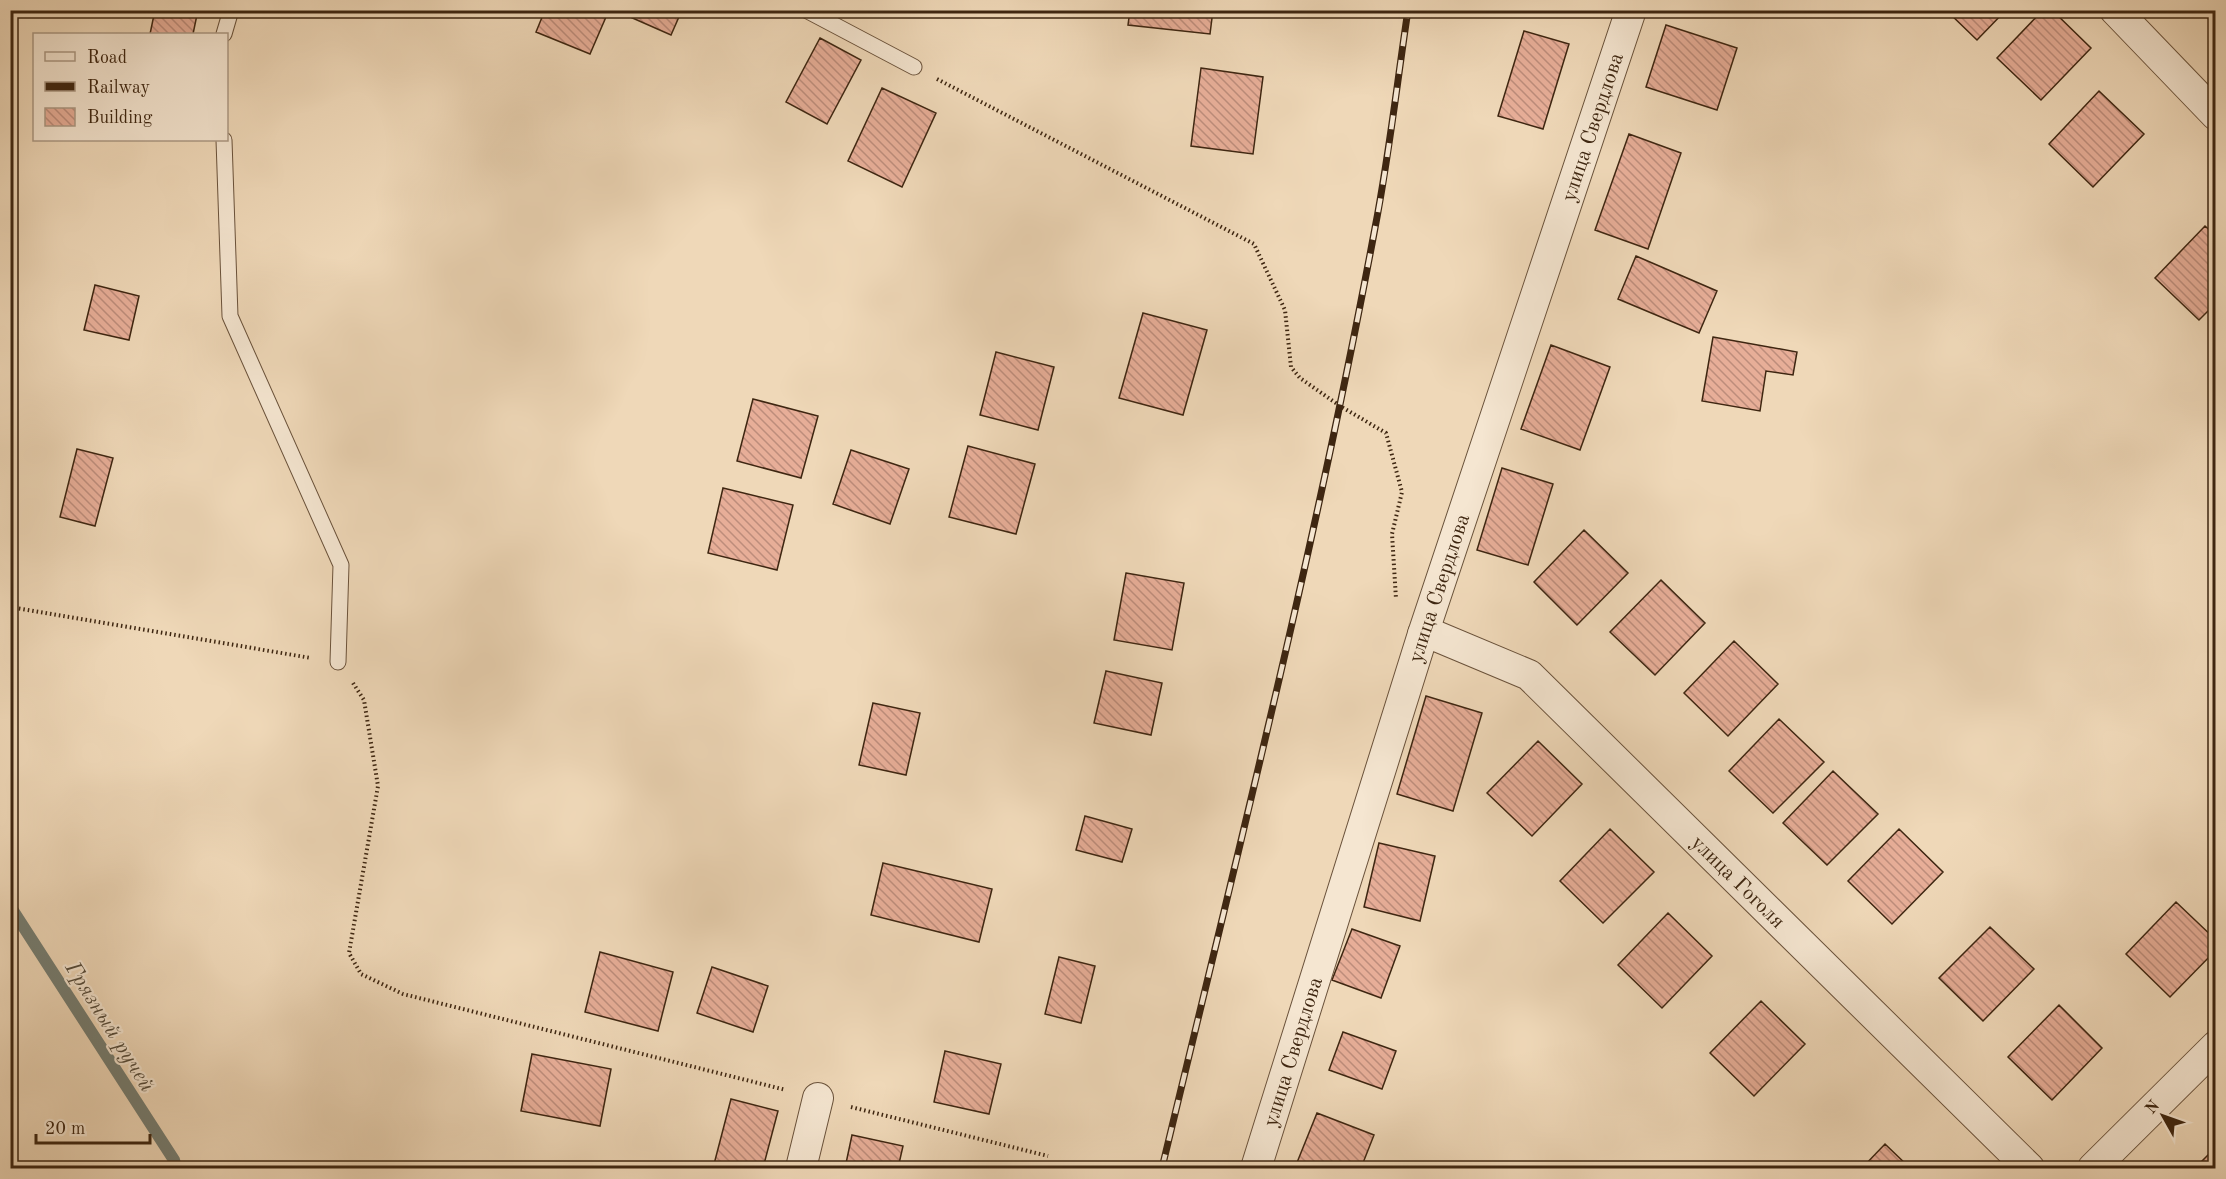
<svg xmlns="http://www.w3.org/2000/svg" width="2226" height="1179" font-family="'Old Standard TT',serif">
	<defs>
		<pattern id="building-back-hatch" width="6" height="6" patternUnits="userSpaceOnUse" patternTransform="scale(1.5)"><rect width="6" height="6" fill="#e7ae98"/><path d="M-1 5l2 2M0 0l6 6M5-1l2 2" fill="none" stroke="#bd8d7b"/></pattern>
	</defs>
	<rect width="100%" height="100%" fill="#efd8b8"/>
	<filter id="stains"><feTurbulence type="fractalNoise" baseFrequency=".00333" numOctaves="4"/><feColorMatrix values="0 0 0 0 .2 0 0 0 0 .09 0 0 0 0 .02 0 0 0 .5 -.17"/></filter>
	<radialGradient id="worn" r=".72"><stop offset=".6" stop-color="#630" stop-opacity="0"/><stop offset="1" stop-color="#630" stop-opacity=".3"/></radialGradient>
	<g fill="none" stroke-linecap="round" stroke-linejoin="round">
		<path stroke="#757e73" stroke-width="12" d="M10 906 174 1160 176 1168"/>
	</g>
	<path fill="url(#building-back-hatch)" stroke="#3e2611" stroke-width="1.5" d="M155 10H198L193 34H150Z
		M545 10H609L590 54 536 32Z
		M630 10H682L671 35 628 16Z
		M1130 10H1213L1210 34 1128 25Z
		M1946 10H2006L1977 40Z
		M2043 10H2052L2091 48 2041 100 1997 58Z
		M1666 25 1737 48 1717 110 1646 87Z
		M1524 31 1569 44 1543 129 1498 116Z
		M820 38 861 60 827 124 786 102Z
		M1201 68 1263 77 1253 154 1191 146Z
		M882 88 936 113 902 187 848 161Z
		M2099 91 2144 134 2093 187 2049 144Z
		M1629 134 1681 153 1648 249 1595 230Z
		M2205 226 2216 236V303L2199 320 2155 278Z
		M1636 256 1717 291 1699 333 1618 299Z
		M95 285 139 296 129 340 84 330Z
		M1143 313 1207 330 1183 415 1119 398Z
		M1713 337 1797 352 1793 375 1766 371 1760 411 1702 401Z
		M1551 345 1610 367 1580 450 1521 429Z
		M996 352 1054 367 1038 430 980 415Z
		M753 399 818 416 801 478 737 461Z
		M968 446 1035 464 1016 534 949 517Z
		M77 449 113 458 95 526 60 517Z
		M851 450 909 469 890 524 833 504Z
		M1502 468 1553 484 1528 565 1477 550Z
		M723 488 793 505 777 570 708 553Z
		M1584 530 1628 573 1577 625 1534 582Z
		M1126 573 1184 583 1172 650 1114 640Z
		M1661 580 1705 623 1655 675 1610 632Z
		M1734 641 1778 684 1728 736 1684 693Z
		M1106 671 1162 683 1151 735 1094 723Z
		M1426 696 1482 713 1453 811 1397 794Z
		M873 703 920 713 906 775 859 765Z
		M1779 719 1824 762 1773 813 1729 771Z
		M1538 741 1582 784 1532 836 1487 793Z
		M1833 771 1878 814 1827 865 1783 823Z
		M1085 816 1132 829 1122 862 1076 850Z
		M1610 829 1654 872 1603 923 1560 881Z
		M1899 829 1943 872 1892 924 1848 881Z
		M1379 843 1435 856 1420 921 1364 907Z
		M883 863 992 889 979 942 871 915Z
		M2176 902 2216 940V950L2170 997 2126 954Z
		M1668 913 1712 956 1662 1008 1618 965Z
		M1990 927 2034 969 1983 1021 1939 978Z
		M1352 929 1400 946 1381 998 1332 980Z
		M600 952 673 972 658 1031 585 1012Z
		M1059 957 1095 966 1081 1023 1045 1014Z
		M712 967 768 986 753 1032 697 1013Z
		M1761 1001 1805 1044 1754 1096 1710 1053Z
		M2059 1005 2102 1048 2052 1100 2008 1057Z
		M1343 1032 1396 1051 1382 1089 1329 1070Z
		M945 1051 1001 1064 989 1114 934 1102Z
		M532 1054 611 1069 600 1126 521 1111Z
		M731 1099 778 1111 763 1168H713Z
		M1317 1113 1374 1135 1361 1168H1305L1296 1165Z
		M852 1135 903 1146 898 1168H845Z
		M1885 1144 1910 1168H1862Z
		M2216 1147V1168H2195Z"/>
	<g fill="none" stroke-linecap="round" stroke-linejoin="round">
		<g stroke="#6a523b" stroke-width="17">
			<path id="service" d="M806 10 914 67
				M224 34 231 10
				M224 140 230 316 341 565 338 662"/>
		</g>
		<g stroke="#6a523b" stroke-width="32">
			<g id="minor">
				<path d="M2115 10 2216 115"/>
				<path id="s1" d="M1423 634 1436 636 1529 675 2029 1168"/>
				<path d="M801 1168 818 1098"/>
				<path id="s2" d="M1256 1168 1423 634 1631 10"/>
				<path d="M2093 1168 2216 1046"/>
			</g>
		</g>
		<path stroke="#3e2611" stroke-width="4" stroke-dasharray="1.5 3" stroke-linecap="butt" d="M2202 10 2216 25
			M937 79 1254 244 1285 310 1291 367 1300 378 1340 406 1386 433 1402 492 1392 534 1396 599
			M10 607 311 658
			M353 683 364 700 378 786 349 953 361 974 403 994 786 1090
			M851 1107 1048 1156"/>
		<use href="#service" stroke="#f5e6d1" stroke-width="15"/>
		<use href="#minor" stroke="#f5e6d1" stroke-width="30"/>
		<g stroke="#3e2611" stroke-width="7">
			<path id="rail" d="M1162 1168C1237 856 1316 544 1375 228 1389 156 1397 83 1408 10"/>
		</g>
		<use href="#rail" stroke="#f5e6d1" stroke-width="4.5" stroke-dasharray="14" stroke-linecap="butt"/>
	</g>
	<g text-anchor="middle" stroke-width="4.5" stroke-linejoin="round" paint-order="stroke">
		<g font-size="21" fill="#3e2611" stroke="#f5e6d1">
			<text dy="7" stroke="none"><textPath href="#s2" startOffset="1094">улица Свердлова</textPath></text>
			<text dy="7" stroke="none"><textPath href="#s2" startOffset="608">улица Свердлова</textPath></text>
			<text dy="7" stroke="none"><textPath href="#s1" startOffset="408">улица Гоголя</textPath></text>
			<text dy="7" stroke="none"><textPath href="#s2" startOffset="122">улица Свердлова</textPath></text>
		</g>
		<g font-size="22" font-style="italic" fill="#554b3a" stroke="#f5e6d1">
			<text transform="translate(111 1026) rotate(58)" y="8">Грязный ручей</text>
		</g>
	</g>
	<rect width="2226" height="1179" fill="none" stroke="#efd8b8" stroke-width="36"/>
	<rect x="12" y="12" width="2202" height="1155" fill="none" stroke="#3e2611" stroke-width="3"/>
	<rect x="18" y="18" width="2190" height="1143" fill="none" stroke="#3e2611" stroke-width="1.5"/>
	<rect x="33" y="33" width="195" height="108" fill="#f5e6d1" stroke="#ac9984" stroke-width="1.5"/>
	<rect x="45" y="52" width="30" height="9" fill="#f5e6d1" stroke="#ac9984" stroke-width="1.5"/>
	<text x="87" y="63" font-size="18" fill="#3e2611">Road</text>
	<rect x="45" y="82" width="30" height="9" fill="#3e2611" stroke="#ac9984" stroke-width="1.5"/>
	<text x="87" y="93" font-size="18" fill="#3e2611">Railway</text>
	<rect x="45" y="108" width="30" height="18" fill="url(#building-back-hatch)" stroke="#ac9984" stroke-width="1.5"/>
	<text x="87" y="123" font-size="18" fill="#3e2611">Building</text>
	<g transform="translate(2163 1116) rotate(310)" stroke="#f5e6d1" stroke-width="4.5" paint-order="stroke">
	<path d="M0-4.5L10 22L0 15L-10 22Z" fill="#3e2611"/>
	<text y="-9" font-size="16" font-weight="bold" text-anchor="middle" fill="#3e2611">N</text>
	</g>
	<path d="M36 1134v9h114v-9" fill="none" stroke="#3e2611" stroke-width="3"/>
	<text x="45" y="1134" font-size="18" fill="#3e2611" stroke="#f5e6d1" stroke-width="4.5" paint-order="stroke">20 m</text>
	<rect width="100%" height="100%" filter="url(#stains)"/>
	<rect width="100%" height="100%" fill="url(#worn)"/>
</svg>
